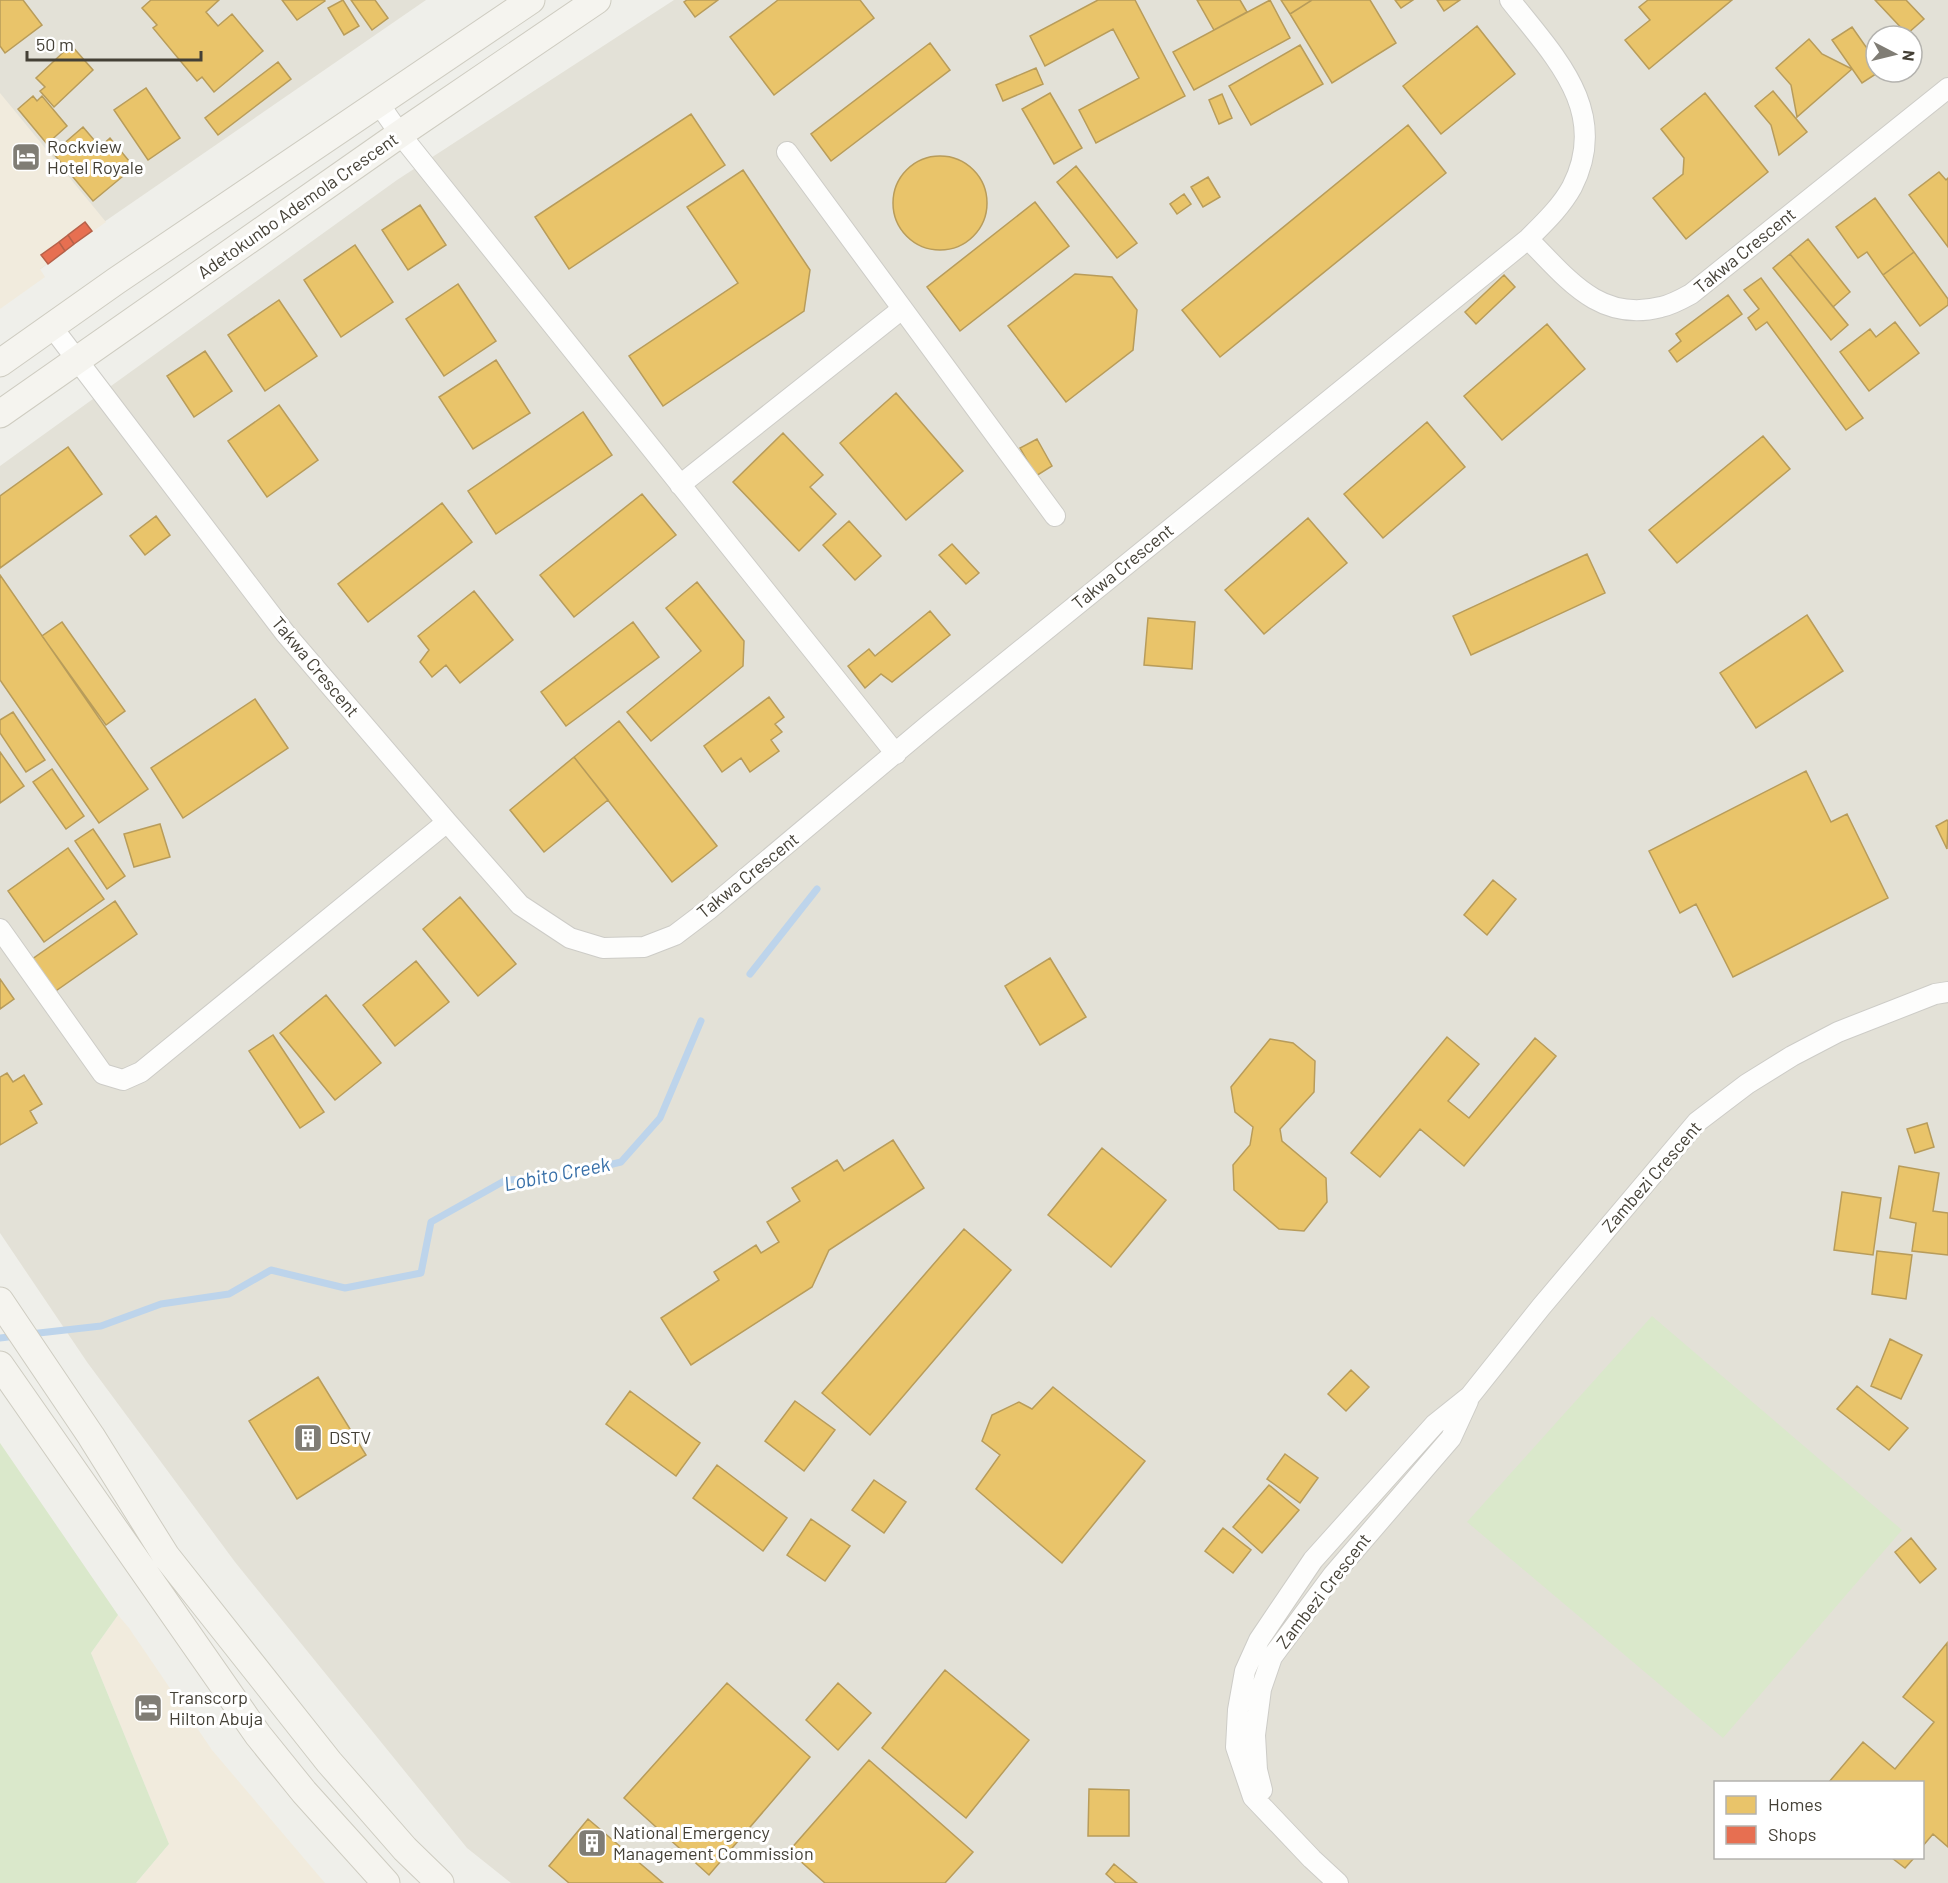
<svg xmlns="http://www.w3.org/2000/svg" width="1948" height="1883" font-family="Barlow,sans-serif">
	<rect width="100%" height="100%" fill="#efefea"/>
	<path fill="#e3e1d7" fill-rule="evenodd" d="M0 0H426L104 222 0 299Z
		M674 0H1948V1883H511L467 1848 235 1562 87 1362 0 1233V466L397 180ZM1876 36H1912V72H1876ZM1716 1782H1922V1858H1716Z"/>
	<path fill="#f1ebdd" d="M0 93 106 222 40 269 45 277 0 309Z
		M118 1615 129 1628 212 1750 325 1883H136L169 1844 91 1653Z"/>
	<path fill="#dae8cb" d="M1652 1316 1902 1530 1723 1738 1467 1522Z
		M0 1443 118 1615 91 1653 169 1844 136 1883H0Z"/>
	<path fill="#e9c46a" stroke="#b89c5a" stroke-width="1.5" d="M0 0H23L42 25 5 53 0 46Z
		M151 0H219L206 12 218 26 232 14 263 51 214 92 202 77 197 81 153 28 157 25 142 8Z
		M282 0H324L325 1 297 20Z
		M343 0 359 26 344 35 328 8Z
		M351 0H375L388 18 372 30Z
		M687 0H718L695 17 684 2Z
		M778 0H860L874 18 774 95 730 37Z
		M1098 0H1135L1185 96 1096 143 1079 110 1139 78 1113 29 1045 66 1030 36Z
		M1197 0H1240L1247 12 1214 30Z
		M1270 0 1290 38 1194 90 1173 52Z
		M1281 0H1312L1290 14Z
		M1312 0H1370L1396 43 1332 83 1290 14Z
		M1395 0H1413L1401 8Z
		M1437 0H1460L1444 11Z
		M1648 0H1732L1649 69 1625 40 1650 20 1639 7Z
		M1875 0H1906L1924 19 1907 34Z
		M1477 26 1515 74 1441 134 1403 86Z
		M1852 27 1866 47 1876 53V72H1879L1862 83 1832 40Z
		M1809 39 1822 54 1852 69 1797 117 1791 85 1776 68Z
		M930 43 950 70 831 161 811 134Z
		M71 45 93 70 54 107 40 91 45 87 36 78Z
		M1300 45 1323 84 1251 125 1229 86Z
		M278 62 291 79 218 135 205 118Z
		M1036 68 1043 84 1003 101 996 85Z
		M146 88 180 138 148 160 114 110Z
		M1773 91 1807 132 1779 155 1771 125 1755 106Z
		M1050 93 1082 148 1054 164 1022 109Z
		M1705 93 1768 172 1686 239 1653 198 1683 174 1684 158 1661 129Z
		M1222 94 1232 118 1219 124 1209 100Z
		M33 96 37 101 42 96 67 126 47 144 18 109Z
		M691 114 725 165 569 269 535 217Z
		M1408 125 1446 173 1220 357 1182 310Z
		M83 127 100 147 110 138 134 167 93 201 53 153Z
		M893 203a47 47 0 1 1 94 0a47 47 0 1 1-94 0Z
		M1076 166 1137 243 1117 258 1057 182Z
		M743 170 810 270 804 311 663 406 629 356 738 283 687 207Z
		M1939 172 1946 180 1948 178V247L1909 195Z
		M1208 177 1220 197 1203 207 1191 187Z
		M1184 194 1191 204 1177 214 1170 204Z
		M1875 198 1914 252 1883 275 1867 252 1858 258 1836 227Z
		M1035 202 1069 246 960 331 927 287Z
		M420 205 446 245 408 270 382 230Z
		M1808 239 1850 292 1833 307 1790 254Z
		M355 245 393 302 341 337 304 280Z
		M1914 252 1948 299V305L1920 326 1883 275Z
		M1790 254 1848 325 1831 340 1773 268Z
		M1075 274 1112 277 1137 310 1133 350 1066 402 1008 326Z
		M1504 275 1515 287 1476 324 1465 312Z
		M1761 278 1863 418 1846 430 1767 322 1756 330 1748 318 1759 309 1744 290Z
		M458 284 496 341 444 376 406 319Z
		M1728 295 1742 314 1677 362 1669 351 1681 341 1676 334Z
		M279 300 317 356 265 391 228 335Z
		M1895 322 1919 353 1869 391 1840 352 1870 329 1876 337Z
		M1547 324 1585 369 1502 440 1464 396Z
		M205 351 232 391 194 417 167 376Z
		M496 360 530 413 473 449 439 397Z
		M896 393 963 471 906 520 840 443Z
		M279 405 318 460 267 497 228 441Z
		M583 412 612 455 496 534 468 491Z
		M1427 422 1465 467 1383 538 1344 494Z
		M783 433 823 475 810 487 836 514 799 551 733 482Z
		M1763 436 1790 469 1677 563 1649 530Z
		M1037 439 1052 466 1036 476 1020 448Z
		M68 447 102 494 0 568V496Z
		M642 494 676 535 574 617 540 575Z
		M442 503 472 542 368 622 338 584Z
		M156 516 170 535 145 555 130 536Z
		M1308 518 1347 563 1264 634 1225 590Z
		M849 521 881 556 855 580 823 545Z
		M952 544 979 573 966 584 939 555Z
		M1587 554 1605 593 1471 655 1453 616Z
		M0 575 148 789 99 823 0 680Z
		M697 582 744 641 743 666 651 741 627 712 701 651 666 608Z
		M474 591 513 640 460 683 446 665 432 677 420 662 429 650 418 636Z
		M930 611 950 635 892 682 881 674 865 688 848 666 869 649 875 656Z
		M1807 615 1843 671 1756 728 1720 673Z
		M1148 618 1195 622 1192 669 1144 665Z
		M62 622 125 711 106 725 42 636Z
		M633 622 659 657 566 726 541 692Z
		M769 697 784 717 775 724 782 732 771 740 779 751 750 772 741 758 722 772 704 746Z
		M255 699 288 748 183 818 151 768Z
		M13 712 45 760 26 772 0 733V720Z
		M619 721 717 846 672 882 574 757Z
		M0 752 24 786 0 803Z
		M574 757 608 800 544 852 510 810Z
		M52 769 84 816 66 829 33 782Z
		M1806 771 1831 822 1847 814 1888 898 1733 977 1696 904 1680 913 1649 851Z
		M1947 820 1948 822 1947 849 1936 826Z
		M160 824 170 857 134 867 124 834Z
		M93 829 125 876 107 889 75 841Z
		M68 848 104 899 44 942 8 891Z
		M1493 880 1516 899 1487 935 1464 915Z
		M460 897 516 964 478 996 423 929Z
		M115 901 137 934 50 995 28 962Z
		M1050 958 1086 1017 1040 1045 1005 986Z
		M416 961 449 1002 395 1046 363 1005Z
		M0 979 14 999 0 1009Z
		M326 995 381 1063 335 1100 280 1033Z
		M273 1035 324 1112 300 1128 249 1051Z
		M1447 1037 1479 1064 1448 1101 1469 1118 1535 1038 1556 1056 1464 1166 1420 1129 1380 1177 1351 1153Z
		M1270 1039 1293 1043 1315 1061 1314 1092 1280 1129 1282 1141 1326 1178 1327 1202 1304 1231 1279 1229 1234 1190 1233 1165 1250 1145 1253 1127 1235 1112 1231 1087Z
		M7 1073 13 1082 24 1075 42 1104 30 1111 37 1123 0 1145V1077Z
		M1927 1123 1934 1147 1915 1153 1907 1129Z
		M893 1140 924 1188 829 1250 812 1287 691 1365 661 1318 719 1280 714 1272 756 1245 761 1253 779 1242 767 1222 800 1201 792 1188 837 1160 844 1171Z
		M1102 1148 1166 1200 1111 1267 1048 1215Z
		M1899 1166 1939 1173 1933 1211 1948 1213V1255L1912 1251 1916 1223 1890 1218Z
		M1842 1192 1881 1198 1873 1255 1834 1250Z
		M964 1229 1011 1270 870 1435 822 1393Z
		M1877 1251 1912 1255 1906 1299 1872 1294Z
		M1890 1339 1922 1355 1901 1399 1871 1386Z
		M1351 1370 1369 1387 1346 1411 1328 1394Z
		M318 1377 366 1455 297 1499 249 1421Z
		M1857 1386 1908 1428 1889 1450 1837 1409Z
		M1053 1387 1145 1461 1062 1563 976 1489 1000 1455 982 1441 992 1415 1019 1402 1032 1409Z
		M630 1391 700 1443 676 1476 606 1424Z
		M795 1401 835 1430 804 1471 765 1441Z
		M1285 1454 1318 1478 1300 1503 1267 1479Z
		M717 1465 787 1518 763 1551 693 1498Z
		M874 1480 906 1502 884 1533 852 1510Z
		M1269 1485 1299 1510 1262 1553 1233 1527Z
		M811 1519 850 1546 825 1581 787 1555Z
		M1223 1528 1251 1550 1233 1573 1205 1551Z
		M1911 1538 1936 1569 1920 1583 1895 1552Z
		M1947 1643 1948 1847 1933 1834 1922 1847V1782H1829L1863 1742 1895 1769 1934 1722 1903 1697Z
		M945 1670 1029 1740 966 1818 882 1748Z
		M727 1683 810 1757 709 1875 624 1798Z
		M838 1683 871 1713 838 1750 806 1720Z
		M869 1760 973 1852 945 1883H825L789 1851Z
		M1089 1789 1129 1790V1836H1088Z
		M588 1819 663 1883H569L549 1866Z
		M1892 1858H1914L1905 1868Z
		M1114 1864 1137 1883H1116L1106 1874Z"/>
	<path fill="#e76f51" stroke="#b66149" stroke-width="1.5" d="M85 222 92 231 74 244 68 235Z
		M68 235 74 244 65 251 59 242Z
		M59 242 65 251 48 264 41 255Z"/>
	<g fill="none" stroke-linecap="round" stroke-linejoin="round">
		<path stroke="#bdd4eb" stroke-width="7" d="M750 974 817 889
			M30 1334 101 1326 161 1304 229 1294 271 1270 345 1288 421 1273 431 1222 506 1180 559 1177 621 1162 660 1118 701 1021
			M0 1338 16 1336"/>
		<g stroke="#cdccc7" stroke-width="22">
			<path id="street" d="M379 104 400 134 896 754
				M787 152 1055 516
				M1528 239C1567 278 1599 323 1661 307 1671 305 1682 299 1691 294L1948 88
				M52 327 285 633 447 822 520 905 570 938 603 948 644 947 675 935 708 910 931 723 1528 239C1544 223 1561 207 1572 187 1611 111 1554 56 1510 0
				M680 485 902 309
				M0 929 103 1074 123 1080 141 1072 447 822
				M1262 1790 1257 1770 1255 1735 1261 1689 1272 1657 1333 1575 1451 1438 1468 1401
				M1338 1883 1312 1859 1253 1797 1236 1747 1238 1710 1245 1671 1259 1640 1313 1560 1435 1424 1470 1396 1541 1307 1697 1122 1747 1084 1792 1056 1838 1032 1935 994 1948 992"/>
		</g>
		<g stroke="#ceccc1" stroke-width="29">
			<path id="secondary" d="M0 363 116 281 531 0
				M0 414 400 134 597 0
				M0 1301 91 1436 166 1556 329 1762 405 1849 440 1883
				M0 1365 258 1735 304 1792 386 1883"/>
		</g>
		<use href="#street" stroke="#fdfdfc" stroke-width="20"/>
		<use href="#secondary" stroke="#f5f4ef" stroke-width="27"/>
	</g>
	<defs>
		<g id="hotel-square" transform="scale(1.5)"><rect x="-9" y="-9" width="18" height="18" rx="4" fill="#807d75" stroke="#fff"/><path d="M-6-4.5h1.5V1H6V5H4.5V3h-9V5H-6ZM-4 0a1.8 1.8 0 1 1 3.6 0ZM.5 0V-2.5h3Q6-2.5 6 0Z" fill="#fff"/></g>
		<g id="building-square" transform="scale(1.5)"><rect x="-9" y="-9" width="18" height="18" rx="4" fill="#807d75" stroke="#fff"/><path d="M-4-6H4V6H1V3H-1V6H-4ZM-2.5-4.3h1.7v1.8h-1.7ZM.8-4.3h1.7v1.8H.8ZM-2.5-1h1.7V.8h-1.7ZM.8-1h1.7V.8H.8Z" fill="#fff"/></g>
	</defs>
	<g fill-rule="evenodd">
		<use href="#hotel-square" x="26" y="157"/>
		<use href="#building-square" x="308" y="1438"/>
		<use href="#hotel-square" x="148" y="1708"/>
		<use href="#building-square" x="592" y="1843"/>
	</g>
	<g text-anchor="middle" stroke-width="6" stroke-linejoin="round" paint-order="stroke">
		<g font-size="18" fill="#444036" stroke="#fff" text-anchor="start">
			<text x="47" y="153">Rockview<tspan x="47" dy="21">Hotel Royale</tspan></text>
			<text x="329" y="1444">DSTV</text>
			<text x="169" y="1704">Transcorp<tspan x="169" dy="21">Hilton Abuja</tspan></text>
			<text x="613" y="1839">National Emergency<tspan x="613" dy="21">Management Commission</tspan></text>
		</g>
		<g font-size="18" fill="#444036" stroke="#fff">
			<text transform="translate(298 206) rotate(-35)" y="6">Adetokunbo Ademola Crescent</text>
			<text transform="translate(1745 251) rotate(-39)" y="6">Takwa Crescent</text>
			<text transform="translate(1123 567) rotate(-39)" y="6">Takwa Crescent</text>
			<text transform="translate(315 667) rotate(50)" y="6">Takwa Crescent</text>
			<text transform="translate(748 876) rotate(-39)" y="6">Takwa Crescent</text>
			<text transform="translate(1652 1177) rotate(-49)" y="6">Zambezi Crescent</text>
			<text transform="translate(1324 1591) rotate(-52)" y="6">Zambezi Crescent</text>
		</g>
		<g font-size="20" font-style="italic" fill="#376fa8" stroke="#fff">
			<text transform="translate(557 1174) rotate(-11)" y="7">Lobito Creek</text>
		</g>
	</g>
	<rect x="1714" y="1781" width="210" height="78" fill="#ffffff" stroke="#b4b3af" stroke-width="1.5"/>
	<rect x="1726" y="1796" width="30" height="18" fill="#e9c46a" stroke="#b4b3af" stroke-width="1.5"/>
	<text x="1768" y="1811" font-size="18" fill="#444036">Homes</text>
	<rect x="1726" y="1826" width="30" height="18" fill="#e76f51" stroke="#b4b3af" stroke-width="1.5"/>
	<text x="1768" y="1841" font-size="18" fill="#444036">Shops</text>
	<g transform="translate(1894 54) rotate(97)"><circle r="28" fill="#ffffff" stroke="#b4b3af" stroke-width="1.5"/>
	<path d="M0-4.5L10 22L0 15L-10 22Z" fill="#807d75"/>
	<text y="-9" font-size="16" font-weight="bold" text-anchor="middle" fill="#444036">N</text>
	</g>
	<path d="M27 51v9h174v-9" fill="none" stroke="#444036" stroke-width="3"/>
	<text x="36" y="51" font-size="18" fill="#444036" stroke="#ffffff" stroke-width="4.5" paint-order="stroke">50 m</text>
</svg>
